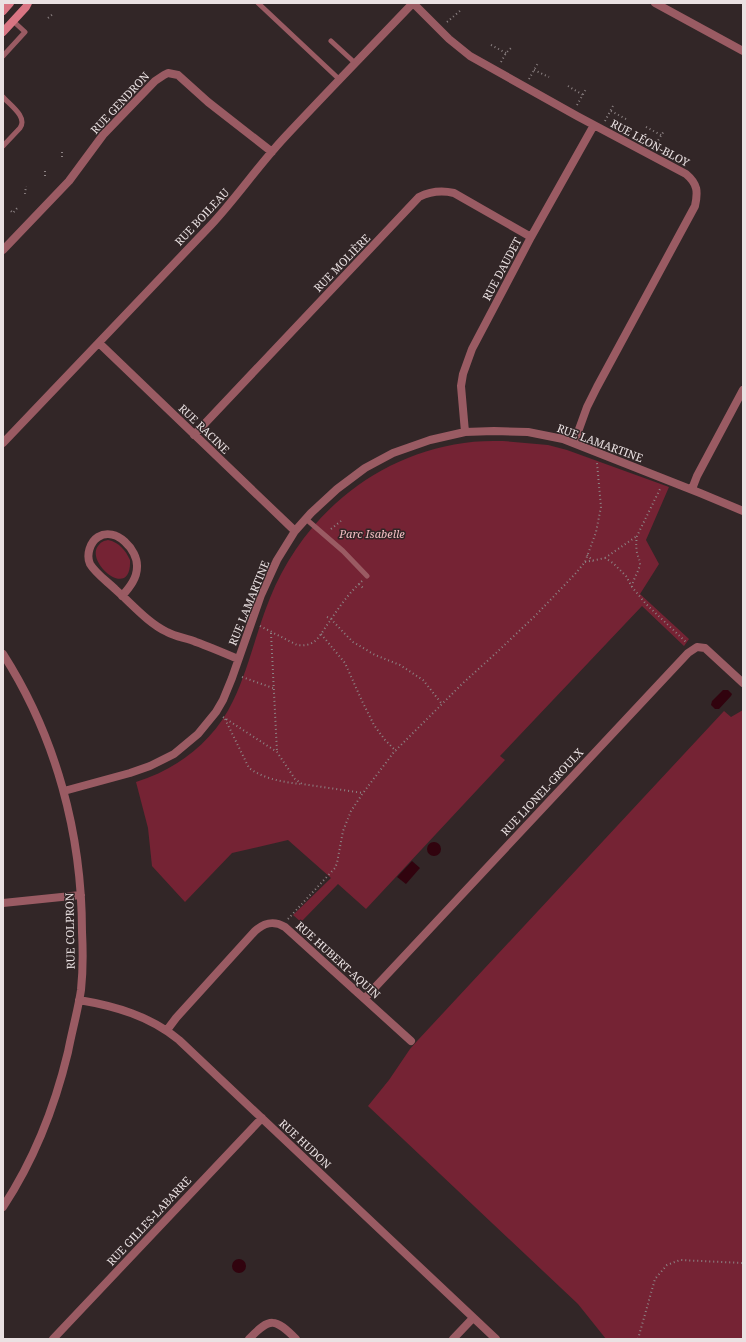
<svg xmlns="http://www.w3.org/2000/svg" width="746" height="1342" font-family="'Noto Serif',serif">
	<rect width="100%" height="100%" fill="#322627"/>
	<path fill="#752334" d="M503 441 548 445 567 450 669 487 646 540 659 564 640 594 689 639 684 646 642 606 500 756 505 760 366 909 338 884 301 922 293 915 331 878 288 840 232 853 185 902 152 866 148 828 136 782C178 769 214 741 233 701 249 668 256 632 270 598 303 516 376 455 464 443 477 441 490 441 503 441Z
		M108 540C119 542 126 551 130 560 132 602 85 563 98 546 101 542 103 541 108 540Z
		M743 710V1339H606L578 1304 368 1106 389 1080 410 1049 418 1040 724 711 731 717Z"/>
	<path fill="#31030e" d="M723 690H728L732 694 731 696 719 709H715L711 705 712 701Z
		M427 849a7 7 0 1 1 14 0a7 7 0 1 1-14 0Z
		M412 861 420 868 406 884 397 877Z
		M232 1266a7 7 0 1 1 14 0a7 7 0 1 1-14 0Z"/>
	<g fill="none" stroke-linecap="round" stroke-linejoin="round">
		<path stroke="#8d8384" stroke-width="2" stroke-dasharray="1 3" stroke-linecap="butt" d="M48 18 53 14
			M447 22 461 10
			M491 45 506 53
			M501 62 506 53 512 47
			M534 70 549 77
			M529 79 538 63
			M568 86 583 95
			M577 105 586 89
			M611 111 626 119
			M605 121 614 104
			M646 127 661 135
			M654 147 664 131
			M62 157V149
			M45 176V168
			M25 194 26 186
			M11 211 13 213 18 207
			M331 529 341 521
			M587 555 593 561
			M605 558 637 536
			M585 562 605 558 613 563 626 576 632 587 646 604 686 642
			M359 584 363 588
			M632 587C633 579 638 573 640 565 640 560 638 557 637 553 636 547 636 542 637 536L661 487
			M327 617 331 619 346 635 353 642 375 655 400 665 423 680 442 704
			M260 626 297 645C303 646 310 645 315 641 321 636 325 627 330 621 339 607 349 593 362 581
			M271 633 277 752
			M321 634 345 663 362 701 374 725 385 740 396 751
			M242 677 273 688
			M223 717 277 752 295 779 302 784 363 793
			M225 719 249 768C264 779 283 782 300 784
			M288 919 335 868 337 863 343 831 351 811 363 793 394 752 463 683 495 654 535 616 576 573 585 562 596 532 601 507 597 463
			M638 1339 655 1279 667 1265 680 1260 743 1263"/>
		<path stroke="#9a5b63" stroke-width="5" d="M258 3 340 80
			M331 41 355 63
			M3 56 25 32 13 21
			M3 97C10 105 28 117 20 128L3 146
			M306 519 343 551 367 576"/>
		<path stroke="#9a5b63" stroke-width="8" d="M413 3 449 39 470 56 577 116 686 174C698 184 698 192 695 206L597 387 587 407 574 443
			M655 3 743 51
			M3 250 69 181 103 135 155 81 164 75 168 73 178 75 208 102 272 152
			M99 343 295 531
			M465 432 461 386 463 374 472 349 531 237 594 125
			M194 435 419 197C431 191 441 190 454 193L531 237
			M3 443 211 225C237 197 258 166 284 138 326 93 370 48 413 3
			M692 489 697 476 743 390
			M122 596C130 587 137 578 137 567 138 550 116 526 98 537 90 542 86 555 90 564 96 574 108 582 116 590 132 604 148 623 167 632 176 637 187 638 196 642 210 647 224 653 238 659
			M3 654C56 737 82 834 82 932 83 951 83 971 81 990 78 1010 72 1031 68 1052 55 1106 34 1160 3 1207
			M64 791 130 773 150 766 174 754 198 734 216 712 223 700 232 678 261 595 277 560 295 531 311 513 337 489 365 468 393 453 430 440 465 432 494 431 528 432 563 439 700 493 743 511
			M3 903 81 895
			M365 998 688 653 697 647 705 648 743 683
			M79 1000C115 1006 150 1016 179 1040L496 1339
			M167 1030 176 1018 255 931C264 923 273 920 285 927L411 1041
			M53 1339 262 1118
			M249 1339C270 1317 275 1318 296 1339
			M453 1339 473 1318"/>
		<path stroke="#d97583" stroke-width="8" d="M3 11 10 3
			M3 32 26 7 28 3"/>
	</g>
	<g text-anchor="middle" stroke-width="3" stroke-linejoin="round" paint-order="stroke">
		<g font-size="11" fill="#eae1e2" stroke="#322627">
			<text transform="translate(120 103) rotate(-47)" y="4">RUE GENDRON</text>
			<text transform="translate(650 143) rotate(28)" y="4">RUE LÉON-BLOY</text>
			<text transform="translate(202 217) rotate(-47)" y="4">RUE BOILEAU</text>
			<text transform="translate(342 263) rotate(-46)" y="4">RUE MOLIÈRE</text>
			<text transform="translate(502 269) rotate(-62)" y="4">RUE DAUDET</text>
			<text transform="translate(204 429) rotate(44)" y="4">RUE RACINE</text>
			<text transform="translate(600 443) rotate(20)" y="4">RUE LAMARTINE</text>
			<text transform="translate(249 603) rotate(-68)" y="4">RUE LAMARTINE</text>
			<text transform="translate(542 792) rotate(-47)" y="4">RUE LIONEL-GROULX</text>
			<text transform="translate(70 931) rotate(-91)" y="4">RUE COLPRON</text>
			<text transform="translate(338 960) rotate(42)" y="4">RUE HUBERT-AQUIN</text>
			<text transform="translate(305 1144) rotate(43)" y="4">RUE HUDON</text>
			<text transform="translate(149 1221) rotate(-47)" y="4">RUE GILLES-LABARRE</text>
		</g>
		<g font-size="11" font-style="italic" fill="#f4bfc4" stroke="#322627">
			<text x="372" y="538">Parc Isabelle</text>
		</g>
	</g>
	<rect width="746" height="1342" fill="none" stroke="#eae1e2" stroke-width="8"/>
</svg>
